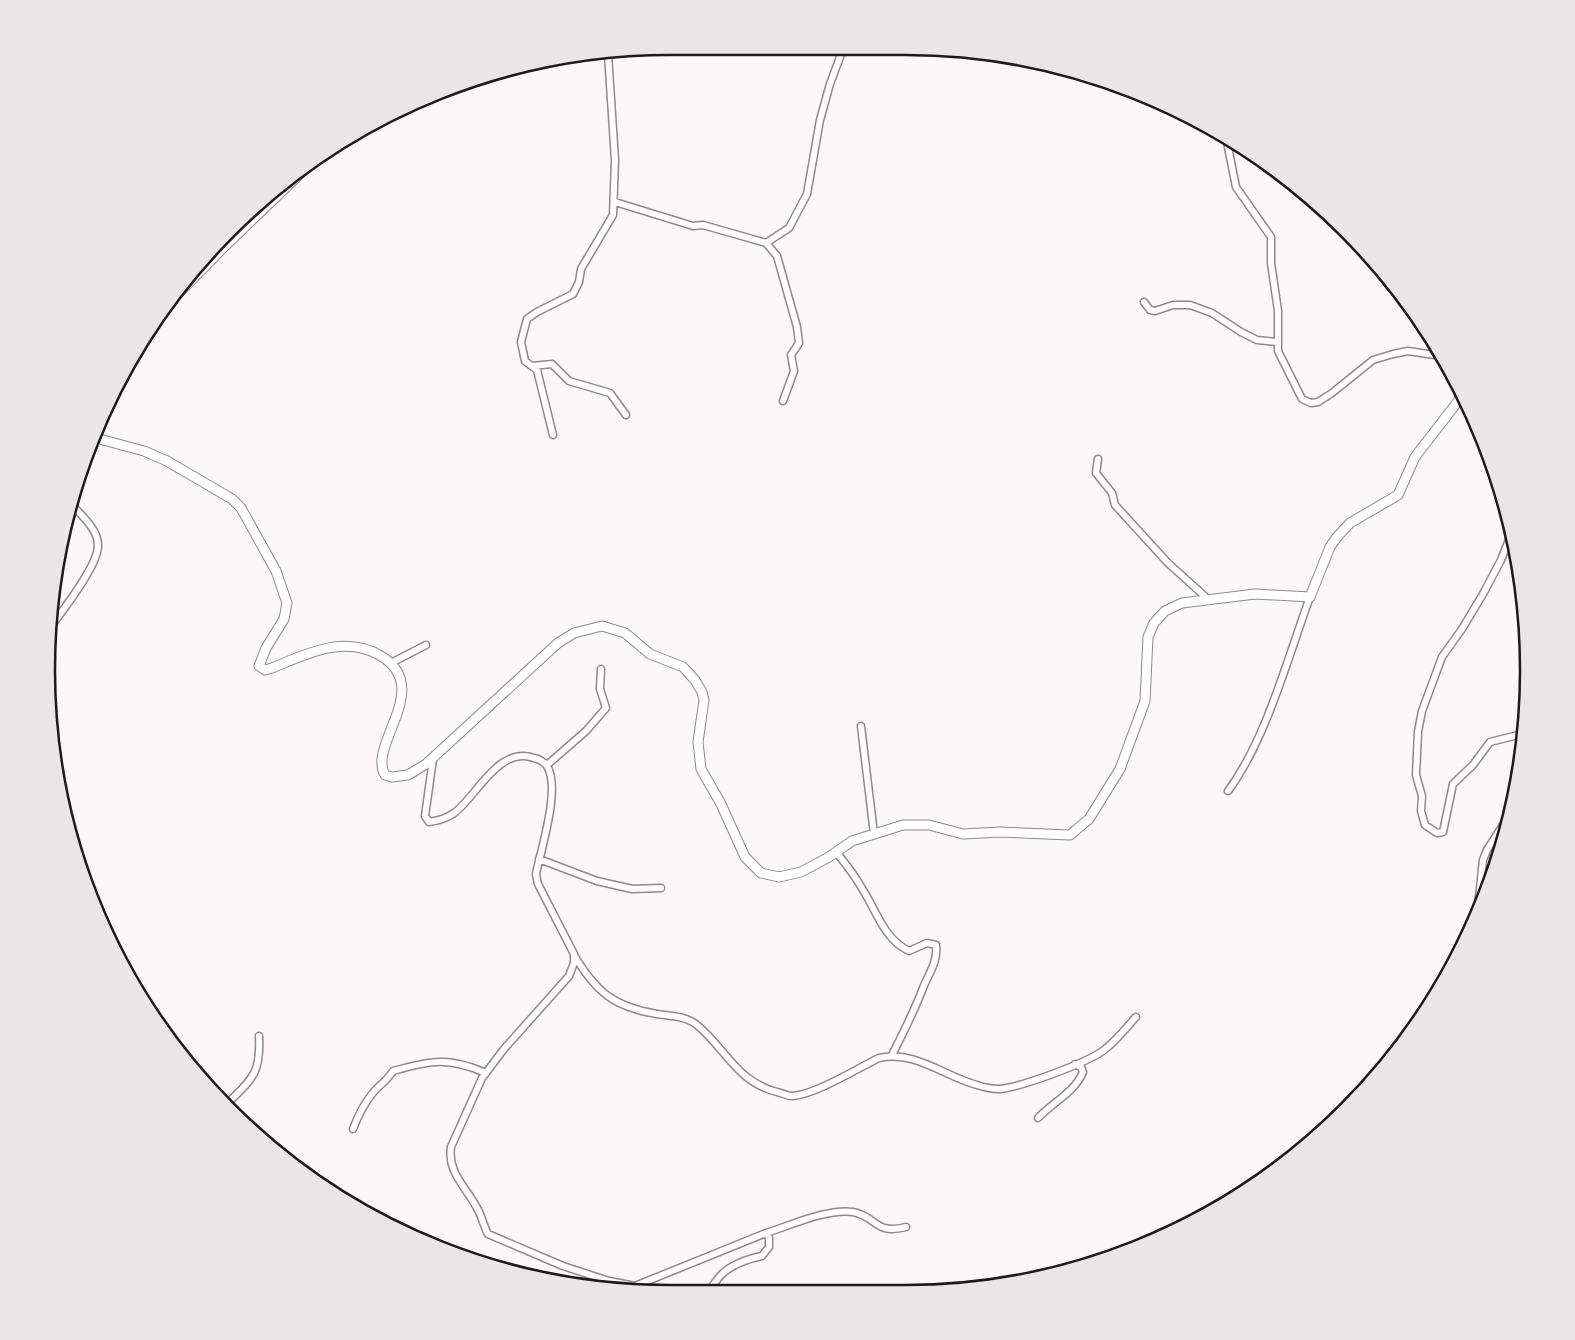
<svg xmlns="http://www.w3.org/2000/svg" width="1575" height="1340" font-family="'Public Sans',sans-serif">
	<rect width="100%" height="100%" fill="#fcf7f9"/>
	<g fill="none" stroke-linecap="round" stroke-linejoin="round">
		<g stroke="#98848a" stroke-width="9">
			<path id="street" d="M1226 137 1236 187 1271 237V263L1278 311V351L1302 399 1311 403 1318 402 1332 393 1373 360 1393 354 1408 351 1441 356
				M615 202 693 226 703 225 766 243 777 256 797 327 799 343 791 355 794 371 783 401
				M766 243 789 228 807 194 820 120 830 84 843 49
				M1144 302 1150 310 1155 311 1173 305H1190L1212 313 1241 332 1257 340 1277 342
				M532 366 552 364 569 381 610 393 626 415
				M553 435 537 370 525 361 521 342 527 319 537 312 573 294 579 282 581 269 613 215 615 160 608 54
				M1098 459 1096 473 1112 493 1115 505 1168 563 1209 600
				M1512 532 1501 560 1483 594 1462 629 1442 657 1422 711 1418 732 1416 775 1422 796 1421 811 1425 825 1437 833 1443 832 1453 784 1473 765 1490 742 1522 734
				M52 625C64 609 99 564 98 545 98 530 83 517 74 507
				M391 663 426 645
				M861 726 874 834
				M433 759 425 816 429 822C437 821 447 818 454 813 475 799 498 745 534 758 539 759 544 762 547 766 561 788 541 849 536 874L538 884 574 954V963L569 976 504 1049 482 1078 451 1147C447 1172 466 1187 477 1208 482 1216 483 1225 488 1234L563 1266 609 1281 635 1286 766 1233 769 1238V1247L762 1256C747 1259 732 1264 721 1275 714 1282 713 1289 704 1293
				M547 765 586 731 606 708 600 689 601 669
				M1228 791C1266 740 1288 657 1310 597
				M836 852C846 864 855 876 863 890 877 912 884 939 909 951L927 943 936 945C938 962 929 973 923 988 914 1012 903 1033 892 1055
				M539 859 597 881 632 889 661 888
				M1477 916 1483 860 1487 850 1510 814
				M574 955C596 992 614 1007 657 1014 671 1016 686 1016 697 1025 726 1049 737 1082 777 1092 782 1093 787 1096 792 1096 815 1095 858 1068 879 1058 916 1050 943 1076 977 1085 983 1087 993 1089 1000 1089 1021 1087 1087 1063 1104 1050 1116 1041 1126 1028 1136 1017
				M225 1106C251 1079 261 1076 259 1036
				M1038 1118C1053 1102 1075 1092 1083 1072L1081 1067 1075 1064
				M353 1129C358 1116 363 1105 372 1094 379 1085 387 1081 393 1071 432 1060 448 1057 486 1073
				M766 1233C789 1226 828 1208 853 1212 878 1217 874 1235 906 1227"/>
		</g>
		<g stroke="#98848a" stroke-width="11">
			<path id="secondary" d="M170 302 225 246 302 172
				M95 429 105 410
				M92 437 144 451 167 461 232 499 241 508 276 571 287 603 284 619 266 648 259 666 265 670 272 668C306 654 345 634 381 656 434 688 367 745 385 775L392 777 408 775 426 764 558 643 574 633 602 626 625 633 650 654 683 667 695 680 702 692 704 700 698 742 701 769 721 804 745 857 761 873 779 877 801 872 829 857 852 841 903 825H929L963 834 1000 832 1070 835 1089 819 1120 769 1145 701 1148 637 1154 623 1165 611 1182 603 1255 594 1310 597 1330 547 1337 537 1350 523 1398 495 1415 457 1462 396"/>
		</g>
		<use href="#street" stroke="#fff" stroke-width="6"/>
		<use href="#secondary" stroke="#fff" stroke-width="9"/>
	</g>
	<path d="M0 0H1575V1340H0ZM670 55H905A615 615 0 0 1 1520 670V670A615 615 0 0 1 905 1285H670A615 615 0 0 1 55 670V670A615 615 0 0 1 670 55Z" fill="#eae5e7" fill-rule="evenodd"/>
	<path fill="none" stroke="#20181b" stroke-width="2.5" d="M670 55H905A615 615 0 0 1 1520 670V670A615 615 0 0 1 905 1285H670A615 615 0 0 1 55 670V670A615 615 0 0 1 670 55Z"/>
</svg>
